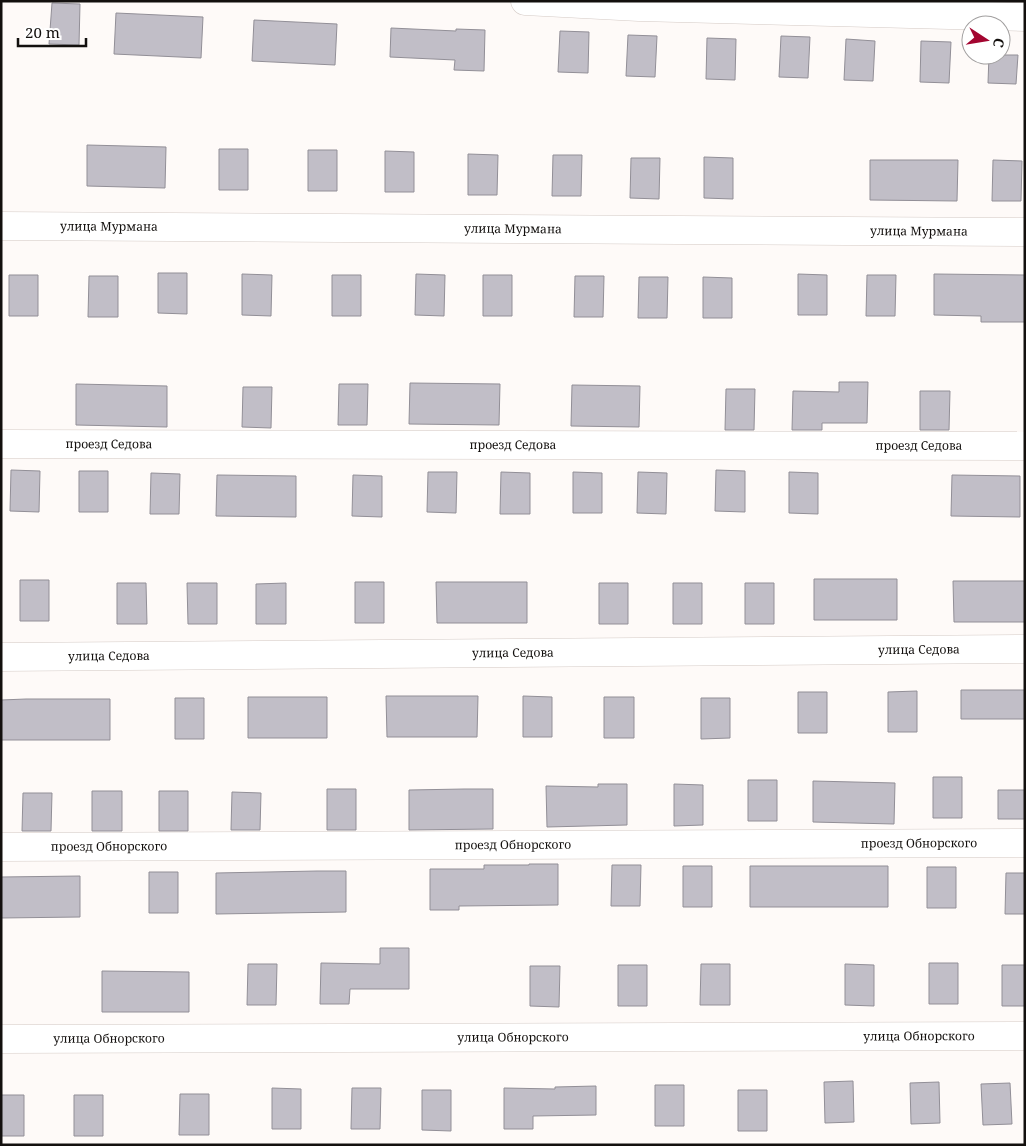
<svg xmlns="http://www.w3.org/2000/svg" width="1026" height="1146" font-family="'Noto Serif',serif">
	<rect width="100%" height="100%" fill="#fefaf8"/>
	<path fill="#c1bec7" stroke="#928f97" d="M52 3 80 4 79 45 49 44Z
		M116 13 203 17 201 58 114 54Z
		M254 20 337 24 335 65 252 61Z
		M391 28 456 31V29L485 30 484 71 454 70 455 60 390 57Z
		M560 31 589 32 588 73 558 72Z
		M628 35 657 36 655 77 626 76Z
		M781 36 810 37 808 78 779 77Z
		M707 38 736 39 735 80 706 79Z
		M846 39 875 41 873 81 844 80Z
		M921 41 951 42 949 83 920 82Z
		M989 55H1018L1016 84 988 83Z
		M87 145 166 147 165 188 87 186Z
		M219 149H248V190H219Z
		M308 150H337V191H308Z
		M385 151 414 152V192H385Z
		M468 154 498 155 497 195H468Z
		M553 155H582L581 196H552Z
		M704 157 733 158V199L704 198Z
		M631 158H660L659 199 630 198Z
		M870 160H958L957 201 870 200Z
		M993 160 1022 161 1021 201H992Z
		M158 273H187V314L158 313Z
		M242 274 272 275 271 316 242 315Z
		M416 274 445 275 444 316 415 315Z
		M798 274 827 275V315H798Z
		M934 274 1025 275V322H981V316L934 315Z
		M9 275H38V316H9Z
		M332 275H361V316H332Z
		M483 275H512V316H483Z
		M867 275H896L895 316H866Z
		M89 276H118V317H88Z
		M575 276H604L603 317H574Z
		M639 277H668L667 318H638Z
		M703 277 732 278V318H703Z
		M839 382H868L867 423H822V430H792L793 391 839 392Z
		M410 383 500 384 499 425 409 424Z
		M76 384 167 386V427L76 425Z
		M339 384H368L367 425H338Z
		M572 385 640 386 639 427 571 426Z
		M243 387H272L271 428 242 427Z
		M726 389H755L754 430H725Z
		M920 391H950L949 430H920Z
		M11 470 40 471 39 512 10 511Z
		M716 470 745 471V512L715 511Z
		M79 471H108V512H79Z
		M428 472H457L456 513 427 512Z
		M501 472 530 473V514H500Z
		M573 472 602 473V513H573Z
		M638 472 667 473 666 514 637 513Z
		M789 472 818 473V514L789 513Z
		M151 473 180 474 179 514H150Z
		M217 475 296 476V517L216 516Z
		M353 475 382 476V517L352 516Z
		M952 475 1020 476V517L951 516Z
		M814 579H897V620H814Z
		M20 580H49V621H20Z
		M953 581H1025V622H954Z
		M355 582H384V623H355Z
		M436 582H527V623H437Z
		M117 583H146L147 624H117Z
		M187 583H217V624H188Z
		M286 583V624H256V584Z
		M599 583H628V624H599Z
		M673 583H702V624H673Z
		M745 583H774V624H745Z
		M961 690H1025V719H961Z
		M917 691V732H888V692Z
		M798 692H827V733H798Z
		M386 696H478L477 737H387Z
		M523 696 552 697V737H523Z
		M248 697H327V738H248Z
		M604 697H634V738H604Z
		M175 698H204V739H175Z
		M701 698H730V738L701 739Z
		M26 699H110V740H1V700Z
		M933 777H962V818H933Z
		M748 780H777V821H748Z
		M813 781 895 783 894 824 813 822Z
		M598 784H627V825L547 827 546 786 598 787Z
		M674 784 703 785V825L674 826Z
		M327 789H356V830H327Z
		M464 789H493V829L409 830V790Z
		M998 790H1025V819H998Z
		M92 791H122V831H92Z
		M159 791H188V831H159Z
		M232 792 261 793 260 830H231Z
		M23 793H52L51 831H22Z
		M529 864H558V905L459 906V910H430V869H484V865H529Z
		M612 865H641L640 906H611Z
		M683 866H712V907H683Z
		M750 866H888V907H750Z
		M927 867H956V908H927Z
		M317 871H346V912L216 914V873Z
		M149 872H178V913H149Z
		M1006 873H1025V914H1005Z
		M80 876V917L1 918V877Z
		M380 948H409V989H350L349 1004H320L321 963 380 964Z
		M929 963H958V1004H929Z
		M248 964H277L276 1005H247Z
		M701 964H730V1005H700Z
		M845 964 874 965V1006L845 1005Z
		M618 965H647V1006H618Z
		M1002 965H1025V1006H1002Z
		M530 966H560L559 1007 530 1006Z
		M102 971 189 972V1012H102Z
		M853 1081 854 1122 825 1123 824 1082Z
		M939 1082 940 1123 911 1124 910 1083Z
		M1010 1083 1012 1124 983 1125 981 1084Z
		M655 1085H684V1126H655Z
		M596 1086V1115L533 1116V1129H504V1088L555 1089V1087Z
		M272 1088 301 1089V1129H272Z
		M352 1088H381L380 1129H351Z
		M422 1090H451V1131L422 1130Z
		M738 1090H767V1131H738Z
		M180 1094H209V1135H179Z
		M1 1095H24V1136H1Z
		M74 1095H103V1136H74Z"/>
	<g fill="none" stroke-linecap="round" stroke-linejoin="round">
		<g stroke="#d4cac5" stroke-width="29">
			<g id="minor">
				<path d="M525 1 639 7 1025 17"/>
				<path id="s1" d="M1 226 1025 232"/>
				<path id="s2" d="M1 444 1025 446"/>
				<path id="s3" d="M1 657 1025 649"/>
				<path id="s4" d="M1 847 1025 843"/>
				<path id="s5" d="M1 1039 1025 1036"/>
			</g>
		</g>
		<use href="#minor" stroke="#fff" stroke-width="28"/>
	</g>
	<g text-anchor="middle" stroke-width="4.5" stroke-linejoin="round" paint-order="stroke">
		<g font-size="12" fill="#13100e" stroke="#fff">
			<text dy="4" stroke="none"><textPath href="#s1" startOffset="108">улица Мурмана</textPath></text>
			<text dy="4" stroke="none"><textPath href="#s1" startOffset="512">улица Мурмана</textPath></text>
			<text dy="4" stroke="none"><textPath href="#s1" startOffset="918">улица Мурмана</textPath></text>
			<text dy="4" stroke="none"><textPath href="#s2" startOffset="108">проезд Седова</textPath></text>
			<text dy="4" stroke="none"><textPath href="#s2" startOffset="512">проезд Седова</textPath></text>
			<text dy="4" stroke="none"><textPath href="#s2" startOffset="918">проезд Седова</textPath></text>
			<text dy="4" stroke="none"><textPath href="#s3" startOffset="918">улица Седова</textPath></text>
			<text dy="4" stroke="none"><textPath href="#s3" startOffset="512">улица Седова</textPath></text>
			<text dy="4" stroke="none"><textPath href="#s3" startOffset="108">улица Седова</textPath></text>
			<text dy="4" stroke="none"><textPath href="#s4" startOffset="918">проезд Обнорского</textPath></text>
			<text dy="4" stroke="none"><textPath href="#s4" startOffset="512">проезд Обнорского</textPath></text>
			<text dy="4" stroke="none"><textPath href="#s4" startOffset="108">проезд Обнорского</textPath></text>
			<text dy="4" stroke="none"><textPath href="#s5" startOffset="918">улица Обнорского</textPath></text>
			<text dy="4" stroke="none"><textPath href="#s5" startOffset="512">улица Обнорского</textPath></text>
			<text dy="4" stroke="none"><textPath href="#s5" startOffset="108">улица Обнорского</textPath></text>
		</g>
	</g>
	<rect width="1026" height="1146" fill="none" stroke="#13100e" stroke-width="5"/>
	<g transform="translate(986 40) rotate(102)"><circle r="24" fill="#ffffff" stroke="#a19f9f"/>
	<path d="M0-4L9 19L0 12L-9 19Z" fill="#a30530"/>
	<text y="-8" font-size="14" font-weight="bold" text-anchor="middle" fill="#13100e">С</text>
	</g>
	<path d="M18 38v8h68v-8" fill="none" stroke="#13100e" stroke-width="2.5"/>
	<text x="25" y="38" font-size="15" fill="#13100e" stroke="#ffffff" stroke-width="4" paint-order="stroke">20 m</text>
</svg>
